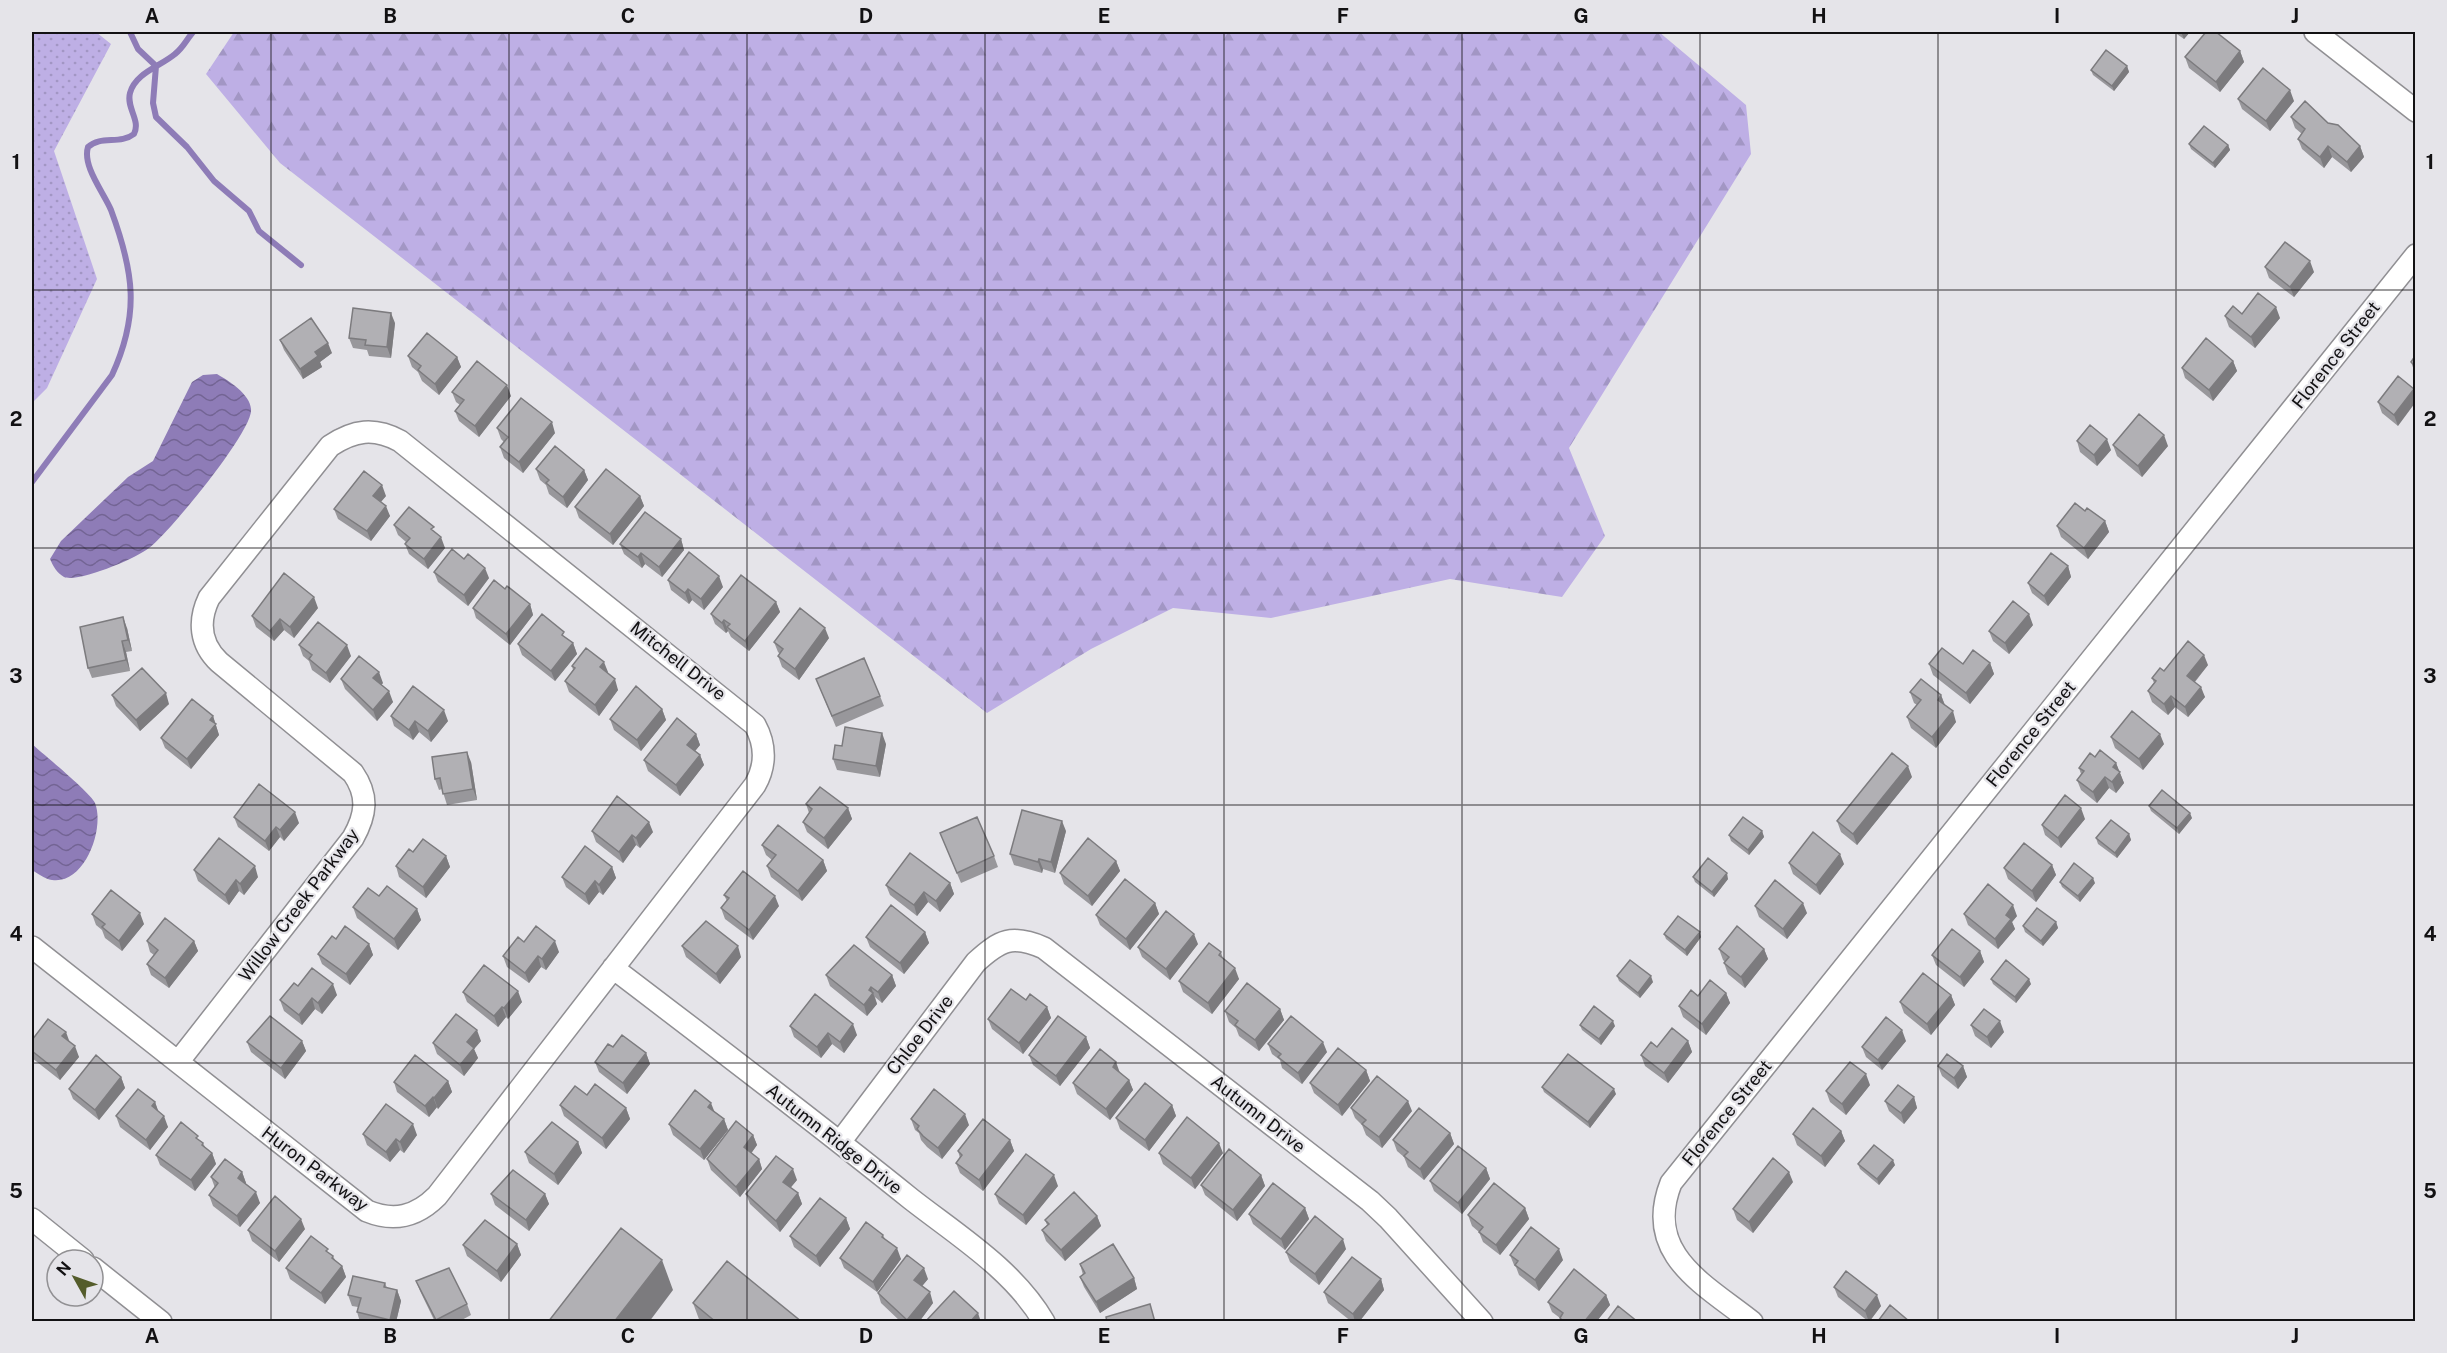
<svg xmlns="http://www.w3.org/2000/svg" width="2447" height="1353" font-family="'Public Sans',sans-serif">
	<defs>
		<pattern id="grass-dots" width="8" height="8" patternUnits="userSpaceOnUse" patternTransform="scale(1.5)"><rect width="8" height="8" fill="#beafe5"/><path d="M2 2h.1M6 6h.1" fill="none" stroke="#a296c4" stroke-width="1.8" stroke-linecap="round"/></pattern>
		<pattern id="forest-firs" width="22" height="20" patternUnits="userSpaceOnUse" patternTransform="scale(1.5)"><rect width="22" height="20" fill="#beafe5"/><path d="M5 1l3.5 6h-7zM16 11l3.5 6h-7z" fill="#a296c4"/></pattern>
		<pattern id="water-waves" width="16" height="10" patternUnits="userSpaceOnUse" patternTransform="scale(1.5)"><rect width="16" height="10" fill="#8e7cb7"/><path d="M0 5q4-4 8 0t8 0" fill="none" stroke="#736494"/></pattern>
	</defs>
	<rect width="100%" height="100%" fill="#e5e4e9"/>
	<path fill="url(#grass-dots)" d="M32 32H96L111 44 54 151 97 279 47 388 32 403Z"/>
	<path fill="url(#forest-firs)" d="M234 32H1659L1746 105 1751 154 1569 448 1605 536 1562 597 1450 579 1271 618 1173 608 1091 649 987 713 280 163 206 74Z"/>
	<path fill="url(#water-waves)" d="M217 374C229 381 250 394 251 409 254 430 168 534 149 548 137 558 78 583 64 577 57 573 53 566 50 559L61 541 128 477 153 461 192 382 203 375Z
		M32 744C43 754 91 793 95 803 105 828 85 885 52 880 45 879 37 873 32 870Z"/>
	<g fill="none" stroke-linecap="round" stroke-linejoin="round">
		<path stroke="#8e7cb7" stroke-width="6" d="M130 32 138 49 156 66 153 103 156 117 187 147 214 181 249 211 259 231 301 265
			M32 482 112 375C140 314 134 272 111 210 104 193 82 166 88 147 101 135 120 145 134 134 141 120 126 108 130 93 135 73 161 66 175 54 183 48 187 39 193 32"/>
		<g stroke="#908f93" stroke-width="24">
			<path id="minor" d="M2315 32 2416 111
				M32 947 367 1211C394 1222 416 1217 437 1196L755 785C766 766 766 745 755 725L400 441C374 427 354 430 330 446L209 598C198 621 200 644 219 662L353 773C369 796 366 815 353 838L178 1062
				M613 968C713 1044 813 1120 911 1199 957 1235 1014 1270 1044 1322
				M840 1142 976 962C1000 940 1012 934 1044 948L1370 1201 1388 1218 1482 1322
				M32 1219 83 1260
				M93 1268 161 1322
				M1752 1322C1704 1284 1643 1254 1671 1183L2416 255"/>
		</g>
		<use href="#minor" stroke="#fff" stroke-width="21"/>
	</g>
	<path fill="#98979b" d="M2174 32H2190L2184 39Z
		M2240 51 2244 62 2220 92 2189 68 2185 57Z
		M2127 66 2129 72 2114 91 2093 75 2091 70Z
		M2238 99 2294 101 2270 131 2242 109Z
		M2291 117 2328 123 2360 146 2364 157 2351 172 2332 157 2324 168 2302 149 2298 139 2302 134 2295 128Z
		M2189 144 2228 145 2230 150 2215 168 2191 149Z
		M2265 267 2314 272 2294 297 2269 278Z
		M2242 314 2280 318 2255 348 2229 327 2225 316Z
		M395 323 391 358 369 356 367 350 353 348 349 338Z
		M280 340 332 353 320 362 322 367 303 379 284 350Z
		M408 356 457 357 461 367 439 395 422 381 418 372 412 367Z
		M2415 356V373L2411 362Z
		M2233 361 2237 371 2213 401 2185 378 2182 368Z
		M2398 376V426L2382 413 2378 402Z
		M452 392 511 396 479 437 459 421 455 411 460 405 456 402Z
		M497 428 555 433 523 473 504 458 500 447 504 442 501 439Z
		M2077 441 2111 450 2097 466 2080 452Z
		M2113 445 2168 446 2142 477 2117 456Z
		M536 469 584 470 588 480 567 508 549 494 546 485 540 480Z
		M386 496 381 502 390 516 371 541 338 519 334 509Z
		M640 496 644 506 613 545 579 518 575 507Z
		M2085 511 2105 521 2109 532 2088 559 2061 537 2057 526Z
		M394 525 436 533 445 548 428 569 409 554 405 544 406 542 398 535Z
		M681 539 684 550 662 577 645 564 642 568 624 554 620 544Z
		M2068 566 2071 577 2048 606 2032 593 2028 583Z
		M434 572 489 578 468 606 438 582Z
		M668 580 723 587 704 610 692 600 689 604 671 590Z
		M505 589 530 604 533 615 510 645 476 618 473 608Z
		M776 602 780 612 749 651 731 637 728 631 726 633 715 624 711 614Z
		M318 608 294 638 284 630 274 641 256 627 252 616Z
		M2033 625 2009 654 1993 641 1989 631Z
		M127 628 132 651 126 652 130 671 92 678 88 668Z
		M829 638 799 680 782 667 778 656 780 654 778 652 774 642Z
		M573 643 577 654 555 681 522 655 518 644Z
		M299 645 351 656 330 683 312 670 309 661 303 656Z
		M1990 663 1994 674 1970 704 1933 675 1929 664Z
		M2208 665 2195 682 2205 697 2188 717 2175 707 2168 715 2152 702 2148 691 2154 683 2152 678 2164 671Z
		M572 666 608 672 607 673 618 690 599 716 569 692 565 681 573 670Z
		M341 679 383 683 381 685 393 702 377 721 345 689Z
		M816 679 880 696 884 706 836 727Z
		M1910 692 1941 695 1945 705 1956 722 1936 748 1911 728 1907 717 1917 705 1914 703Z
		M112 695 169 704 140 731 116 706Z
		M662 709 666 720 641 751 614 730 610 719Z
		M213 716 219 735 191 769 165 748 161 738Z
		M391 716 448 721 431 742 419 732 413 740 394 726Z
		M696 734 700 745 695 751 700 755 704 765 680 796 648 771 644 760Z
		M2111 737 2164 744 2143 770 2115 748Z
		M886 744 880 777 837 770 833 759 842 746Z
		M2095 757 2116 763 2124 783 2116 793 2109 788 2097 803 2081 790 2077 780 2081 774 2079 768Z
		M471 762 477 800 447 805 442 789 439 790 435 779Z
		M1912 777 1857 845 1841 832 1837 821Z
		M806 804 848 808 852 819 828 849 807 832 803 822 809 813Z
		M2149 806 2192 818 2179 834 2151 811Z
		M234 817 299 823 284 841 280 837 269 851 238 827Z
		M2085 819 2061 848 2045 835 2042 825Z
		M592 831 653 832 640 848 636 845 623 863 596 842Z
		M1066 831 1055 873 1043 869 1042 873 1014 865 1010 854Z
		M1762 831 1764 837 1749 855 1731 841 1729 835Z
		M940 833 994 856 998 867 961 883Z
		M2129 834 2131 840 2117 858 2098 844 2096 838Z
		M762 845 823 860 827 871 802 901 771 877 767 866 772 860 766 855Z
		M413 852 446 856 450 867 426 898 399 877 396 866Z
		M1116 861 1120 871 1092 906 1064 884 1060 873Z
		M1789 863 1844 864 1820 895 1793 874Z
		M2052 865 2056 875 2036 902 2008 879 2004 868Z
		M612 867 616 878 603 895 599 892 589 905 566 887 562 877Z
		M194 870 258 877 244 895 239 891 229 905 198 881Z
		M1693 877 1728 879 1714 897 1695 882Z
		M2060 882 2095 883 2080 902 2062 887Z
		M950 883 954 894 940 912 928 902 917 916 890 895 886 885Z
		M724 895 779 906 753 940 725 919 721 908 727 901Z
		M379 896 417 909 421 920 398 950 357 918 353 907Z
		M1155 903 1159 914 1130 950 1100 925 1096 915Z
		M1755 906 1807 913 1787 939 1759 917Z
		M92 914 144 924 122 951 105 938 102 930 96 925Z
		M1964 914 2017 916 2012 922 2015 929 1998 949 1968 925Z
		M2056 922 2058 928 2043 946 2025 932 2023 926Z
		M925 932 929 943 904 974 870 947 866 937Z
		M1664 934 1701 937 1687 956 1666 939Z
		M336 939 369 944 373 955 350 985 322 964 318 954Z
		M147 941H194L198 951 169 988 151 975 147 964 154 955 150 952Z
		M524 942 559 952 546 970 541 967 529 983 507 967 503 956Z
		M1198 944 1170 980 1142 957 1138 947Z
		M682 946 741 957 720 984 686 957Z
		M1719 949H1764L1768 959 1745 988 1728 974 1724 963 1725 962 1723 960Z
		M1980 951 1984 962 1964 987 1936 965 1932 955Z
		M1221 952 1223 959 1239 979 1212 1014 1183 992 1179 981Z
		M826 975H892L896 986 882 1003 875 997 877 1004 867 1016 830 986Z
		M1617 976 1653 982 1640 998 1619 981Z
		M1991 979 2031 984 2016 1003 1993 984Z
		M298 986 337 995 322 1014 315 1009 302 1025 284 1011 280 1000Z
		M463 992 522 1002 508 1019 506 1017 498 1027 467 1002Z
		M1726 993 1730 1003 1706 1035 1683 1017 1679 1006 1698 996Z
		M1951 995 1955 1005 1931 1035 1904 1013 1900 1002Z
		M1026 1000 1047 1007 1051 1018 1023 1054 992 1029 988 1019Z
		M1280 1009 1284 1020 1259 1051 1239 1036 1236 1028 1229 1022 1225 1011Z
		M1580 1025 1615 1026 1601 1045 1582 1030Z
		M1971 1025 2004 1032 1991 1048 1975 1036Z
		M790 1026 857 1035 844 1053 832 1044 821 1058 794 1037Z
		M1086 1037 1090 1048 1060 1086 1033 1065 1029 1055Z
		M32 1040 69 1042 79 1057 60 1080 32 1058Z
		M302 1041 306 1051 285 1079 251 1052 247 1042Z
		M481 1041 474 1049 478 1058 464 1076 437 1054 433 1043Z
		M1688 1041 1692 1052 1668 1083 1645 1066 1641 1055 1657 1047Z
		M1906 1041 1882 1070 1866 1057 1862 1047Z
		M1268 1044 1327 1052 1302 1084 1282 1068 1280 1060 1272 1054Z
		M613 1047 646 1053 650 1064 627 1094 599 1072 595 1062Z
		M1938 1066H1963L1967 1077 1958 1089 1942 1076Z
		M1366 1070 1370 1081 1342 1116 1314 1093 1310 1083Z
		M1120 1073 1129 1080 1133 1090 1110 1120 1077 1094 1073 1083Z
		M121 1077 125 1088 99 1120 73 1099 69 1089Z
		M448 1081 452 1092 438 1109 437 1107 429 1117 397 1092 394 1082Z
		M1870 1085 1846 1115 1830 1102 1826 1091Z
		M1542 1087 1616 1094 1590 1128 1544 1092Z
		M587 1095 626 1108 630 1119 606 1149 564 1116 560 1105Z
		M1914 1097 1917 1108 1904 1124 1889 1111 1885 1101Z
		M155 1102 158 1111 168 1127 150 1150 120 1127 116 1116Z
		M1172 1105 1176 1116 1149 1151 1120 1129 1116 1118Z
		M1351 1108 1412 1111 1382 1148 1366 1135 1362 1125 1355 1118Z
		M715 1112 724 1119 728 1130 704 1160 673 1135 669 1124Z
		M911 1119 969 1125 942 1159 927 1147 921 1140 919 1133 915 1130Z
		M1841 1131 1845 1141 1825 1167 1797 1145 1793 1134Z
		M1450 1133 1454 1144 1424 1180 1408 1167 1404 1157 1397 1151 1393 1140Z
		M363 1134 417 1135 404 1153 400 1150 390 1162 367 1145Z
		M753 1135 757 1145 751 1153 759 1159 762 1169 740 1197 711 1170 707 1159Z
		M199 1140 203 1143 205 1147 212 1153 216 1164 195 1191 160 1165 156 1155Z
		M1010 1140 1014 1151 983 1191 960 1173 956 1163 960 1158 958 1151Z
		M578 1142 582 1153 558 1185 529 1163 525 1152Z
		M1159 1153H1223L1195 1189 1163 1164Z
		M1858 1164 1895 1165 1879 1185 1860 1169Z
		M1486 1168 1490 1179 1462 1214 1434 1191 1430 1181Z
		M242 1172 246 1183 245 1184 260 1203 240 1227 213 1206 209 1195 215 1188 211 1177Z
		M1261 1175 1265 1186 1237 1221 1205 1195 1201 1185Z
		M797 1180 790 1188 798 1193 802 1204 780 1232 750 1204 746 1194Z
		M1793 1182 1753 1233 1737 1220 1733 1209Z
		M1058 1186 1026 1225 999 1204 995 1194Z
		M491 1194H545L549 1204 529 1231 495 1205Z
		M1305 1208 1309 1219 1285 1250 1253 1224 1249 1214Z
		M1525 1208 1529 1219 1500 1255 1483 1242 1479 1232 1472 1226 1468 1215Z
		M1097 1216 1101 1226 1065 1261 1046 1241 1042 1230 1047 1225 1045 1220Z
		M846 1218 850 1229 820 1267 794 1247 790 1236Z
		M305 1229 279 1262 252 1241 248 1230Z
		M883 1235 885 1239 901 1259 877 1292 844 1268 840 1258Z
		M517 1244 521 1255 501 1282 467 1256 463 1245Z
		M1346 1249 1319 1285 1290 1262 1286 1252Z
		M329 1253 333 1256 335 1260 342 1266 346 1277 325 1304 290 1279 286 1268Z
		M1510 1255 1563 1260 1539 1291 1519 1275 1516 1267 1514 1265Z
		M1080 1264 1134 1278 1137 1289 1100 1313 1084 1287 1080 1277 1083 1275Z
		M928 1279 922 1286 933 1303 919 1322H901L881 1303 878 1293Z
		M1381 1279 1384 1290 1359 1322H1352L1328 1303 1324 1292Z
		M416 1281 467 1304 471 1315 458 1322H435L420 1291Z
		M385 1283 387 1288 397 1290 401 1301 396 1322H360L357 1312 358 1307 352 1306 348 1295Z
		M1834 1287 1881 1306 1869 1322 1838 1297Z
		M1606 1295 1610 1305 1596 1322H1561L1560 1318 1552 1312 1548 1302Z
		M693 1303 802 1322H700Z"/>
	<path fill="#7c7b7e" d="M2181 32H2190L2184 39Z
		M2240 51 2244 62 2220 92 2216 82Z
		M2127 66 2129 72 2114 91 2112 86Z
		M2290 90 2294 101 2270 131 2266 121Z
		M2228 145 2230 150 2215 168 2213 163Z
		M2328 146 2332 157 2324 168 2320 157Z
		M2360 146 2364 157 2351 172 2347 162Z
		M2310 261 2314 272 2294 297 2290 287Z
		M2276 307 2280 318 2255 348 2251 337Z
		M391 313 395 323 391 358 387 347Z
		M328 343 332 353 320 362 322 367 303 379 300 369 315 352Z
		M457 357 461 367 439 395 435 384Z
		M2233 361 2237 371 2213 401 2209 390Z
		M507 385 511 396 479 437 475 426Z
		M2414 389 2415 392V403L2398 426 2394 415Z
		M552 422 555 433 523 473 519 462Z
		M2164 435 2168 446 2142 477 2138 466Z
		M2107 439 2111 450 2097 466 2094 455Z
		M584 470 588 480 567 508 563 497Z
		M382 485 386 496 377 506 373 496Z
		M640 496 644 506 613 545 610 534Z
		M386 506 390 516 371 541 367 531Z
		M2105 521 2109 532 2088 559 2084 548Z
		M441 537 445 548 428 569 424 559Z
		M681 539 684 550 662 577 659 567Z
		M641 553 645 564 642 568 638 557Z
		M2068 566 2071 577 2048 606 2044 596Z
		M485 568 489 578 468 606 464 595Z
		M719 576 723 587 704 610 701 599Z
		M688 589 692 600 689 604 685 593Z
		M314 597 318 608 294 638 290 627Z
		M776 602 780 612 749 651 745 641Z
		M530 604 533 615 510 645 506 634Z
		M2029 614 2033 625 2009 654 2005 643Z
		M123 617 127 628 132 651 128 640Z
		M280 619 284 630 274 641 270 631Z
		M724 620 728 631 726 633 722 623Z
		M825 628 829 638 799 680 795 669Z
		M122 641 126 652 130 671 126 660Z
		M573 643 577 654 555 681 551 671Z
		M347 645 351 656 330 683 326 673Z
		M2204 655 2208 665 2191 686 2187 676Z
		M604 662 608 672 604 678 600 667Z
		M1990 663 1994 674 1970 704 1966 693Z
		M379 672 383 683 377 689 373 678Z
		M615 679 618 690 599 716 595 705Z
		M2201 687 2205 697 2188 717 2185 707Z
		M389 691 393 702 377 721 373 710Z
		M166 693 169 704 140 731 136 720Z
		M1941 695 1945 706 1938 700Z
		M2171 696 2175 707 2168 715 2164 704Z
		M662 709 666 720 641 751 637 740Z
		M444 710 448 721 431 742 428 731Z
		M1953 711 1956 722 1936 748 1932 737Z
		M213 716 219 735 191 769 187 759Z
		M415 721 419 732 413 740 409 730Z
		M882 733 886 744 880 777 876 766Z
		M696 734 700 745 691 756 687 745Z
		M2160 734 2164 744 2143 770 2139 759Z
		M467 752 471 762 477 800 473 789Z
		M700 755 704 765 680 796 676 785Z
		M2116 763 2124 783 2116 793 2112 782 2113 767Z
		M1908 766 1912 777 1857 845 1853 834Z
		M2105 777 2109 788 2097 803 2093 792Z
		M848 808 852 819 828 849 824 838Z
		M2081 808 2085 819 2061 848 2058 838Z
		M295 812 299 823 284 841 280 830Z
		M2190 813 2192 818 2179 834 2177 828Z
		M1062 821 1066 831 1055 873 1051 862Z
		M649 822 653 832 640 848 636 838Z
		M276 827 280 837 269 851 265 841Z
		M1762 831 1764 837 1749 855 1748 850Z
		M2129 834 2131 840 2117 858 2115 853Z
		M632 835 636 845 623 863 619 852Z
		M1840 854 1844 864 1820 895 1816 885Z
		M446 856 450 867 426 898 423 887Z
		M1039 859 1043 869 1042 873 1038 862Z
		M823 860 827 871 802 901 798 891Z
		M1116 861 1120 871 1092 906 1088 896Z
		M2052 865 2056 875 2036 902 2032 891Z
		M255 866 258 877 244 895 240 884Z
		M612 867 616 878 603 895 599 885Z
		M1727 873 1728 879 1714 897 1712 892Z
		M2093 878 2095 883 2080 902 2078 896Z
		M236 880 239 891 229 905 225 895Z
		M595 881 599 892 589 905 585 894Z
		M950 883 954 894 940 912 936 901Z
		M924 892 928 902 917 916 914 905Z
		M775 896 779 906 753 940 749 930Z
		M1155 903 1159 914 1130 950 1126 939Z
		M1803 903 1807 913 1787 939 1783 929Z
		M2013 905 2017 916 2012 922 2015 929 1998 949 1995 939 2006 915Z
		M417 909 421 920 398 950 394 939Z
		M140 913 144 924 122 951 119 941Z
		M2056 922 2058 928 2043 946 2041 941Z
		M925 932 929 943 904 974 900 963Z
		M1700 932 1701 937 1687 956 1685 950Z
		M1194 934 1198 944 1170 980 1166 969Z
		M194 941 198 951 169 988 165 978Z
		M555 941 559 952 546 970 542 959Z
		M369 944 373 955 350 985 346 974Z
		M738 946 741 957 720 984 716 974Z
		M1764 949 1768 959 1745 988 1741 977Z
		M1980 951 1984 962 1964 987 1960 977Z
		M538 956 541 967 529 983 525 973Z
		M1235 968 1239 979 1212 1014 1208 1003Z
		M892 975 896 986 882 1003 878 992Z
		M1651 976 1653 982 1640 998 1638 993Z
		M2029 979 2031 984 2016 1003 2015 997Z
		M333 984 337 995 322 1014 318 1003Z
		M871 987 877 1004 867 1016 864 1005 869 990Z
		M518 991 522 1002 508 1019 504 1008Z
		M1726 993 1730 1003 1706 1035 1702 1024Z
		M1951 995 1955 1005 1931 1035 1927 1024Z
		M312 998 315 1009 302 1025 299 1015Z
		M502 1007 506 1017 498 1027 494 1016Z
		M1047 1007 1051 1018 1023 1054 1019 1043Z
		M1280 1009 1284 1020 1259 1051 1255 1040Z
		M1613 1021 1615 1026 1601 1045 1599 1039Z
		M2000 1021 2004 1032 1991 1048 1987 1037Z
		M853 1024 857 1035 844 1053 840 1042Z
		M477 1030 481 1041 474 1049 478 1058 464 1076 460 1065 467 1042Z
		M1902 1030 1906 1041 1882 1070 1878 1060Z
		M66 1032 70 1043 62 1036Z
		M828 1033 832 1044 821 1058 817 1047Z
		M1086 1037 1090 1048 1060 1086 1056 1076Z
		M302 1041 306 1051 285 1079 281 1068Z
		M1688 1041 1692 1052 1668 1083 1664 1073Z
		M1323 1042 1327 1052 1302 1084 1298 1073Z
		M75 1046 79 1057 60 1080 56 1070Z
		M646 1053 650 1064 627 1094 623 1083Z
		M1116 1062 1120 1073 1113 1067Z
		M1963 1066 1967 1077 1958 1089 1954 1078Z
		M1366 1070 1370 1081 1342 1116 1338 1105Z
		M1866 1074 1870 1085 1846 1115 1842 1104Z
		M121 1077 125 1088 99 1120 95 1110Z
		M1129 1080 1133 1090 1110 1120 1106 1109Z
		M448 1081 452 1092 438 1109 434 1098Z
		M1614 1089 1616 1094 1590 1128 1588 1122Z
		M433 1097 437 1107 429 1117 425 1106Z
		M1914 1097 1917 1108 1904 1124 1901 1113Z
		M1408 1101 1412 1111 1382 1148 1379 1137Z
		M155 1102 159 1113 152 1106Z
		M711 1103 715 1113 708 1107Z
		M1172 1105 1176 1116 1149 1151 1145 1140Z
		M626 1108 630 1119 606 1149 602 1138Z
		M965 1114 969 1125 942 1159 938 1148Z
		M164 1116 168 1127 150 1150 146 1140Z
		M724 1119 728 1130 704 1160 700 1149Z
		M413 1124 417 1135 404 1153 400 1142Z
		M1841 1131 1845 1141 1825 1167 1821 1156Z
		M1450 1133 1454 1144 1424 1180 1420 1169Z
		M753 1135 757 1145 748 1158 744 1147Z
		M396 1139 400 1150 390 1162 386 1152Z
		M1010 1140 1014 1151 983 1191 979 1180Z
		M578 1142 582 1153 558 1185 554 1174Z
		M1219 1143 1223 1153 1195 1189 1191 1178Z
		M212 1153 216 1164 195 1191 191 1180Z
		M759 1159 762 1169 740 1197 736 1187Z
		M1893 1160 1895 1165 1879 1185 1877 1179Z
		M1486 1168 1490 1179 1462 1214 1458 1203Z
		M793 1169 797 1180 787 1192 783 1182Z
		M242 1172 246 1183 242 1189 238 1178Z
		M1789 1172 1793 1182 1753 1233 1749 1222Z
		M1054 1175 1058 1186 1026 1225 1023 1215Z
		M1261 1175 1265 1186 1237 1221 1233 1210Z
		M256 1192 260 1203 240 1227 237 1216Z
		M798 1193 802 1204 780 1232 776 1221Z
		M545 1194 549 1204 529 1231 526 1220Z
		M1305 1208 1309 1219 1285 1250 1281 1239Z
		M1525 1208 1529 1219 1500 1255 1496 1245Z
		M1097 1216 1101 1226 1065 1261 1061 1250Z
		M846 1218 850 1229 820 1267 816 1256Z
		M301 1219 305 1229 279 1262 275 1251Z
		M1343 1239 1346 1249 1319 1285 1315 1274Z
		M517 1244 521 1255 501 1282 497 1271Z
		M897 1248 901 1259 877 1292 873 1282Z
		M1559 1249 1563 1260 1539 1291 1535 1280Z
		M662 1260 673 1290 649 1322H614Z
		M342 1266 346 1277 325 1304 321 1293Z
		M924 1268 928 1279 918 1291 914 1280Z
		M1134 1278 1137 1289 1100 1313 1096 1302Z
		M1381 1279 1384 1290 1359 1322H1355L1353 1314Z
		M397 1290 401 1301 396 1322H390V1320Z
		M930 1292 933 1303 919 1322H908L907 1320Z
		M1606 1295 1610 1305 1596 1322H1584Z
		M1877 1295 1881 1306 1869 1322 1865 1311Z
		M978 1313 981 1322H970Z"/>
	<path fill="#b1b0b4" stroke="#7c7b7e" stroke-width="1.5" d="M2206 32H2216L2240 51 2216 82 2185 57Z
		M2106 50 2127 66 2112 86 2091 70Z
		M2263 68 2290 90 2266 121 2238 99Z
		M2305 101 2328 123 2338 125 2360 146 2347 162 2328 146 2320 157 2298 139 2305 129 2291 117Z
		M2204 126 2228 145 2213 163 2189 144Z
		M2285 242 2310 261 2290 287 2265 267Z
		M2258 293 2276 307 2251 337 2225 316 2233 306 2242 314Z
		M353 308 391 313 387 347 365 345 366 340 349 338Z
		M311 318 328 343 315 352 318 356 300 369 280 340Z
		M427 333 457 357 435 384 418 370 421 366 408 356Z
		M2206 338 2233 361 2209 390 2182 368Z
		M2415 356V366L2411 362Z
		M477 361 507 385 475 426 455 411 464 400 452 392Z
		M2398 376 2414 389 2394 415 2378 402Z
		M521 398 552 422 519 462 500 447 508 437 497 428Z
		M2139 414 2164 435 2138 466 2113 445Z
		M2090 425 2107 439 2094 455 2077 441Z
		M555 446 584 470 563 497 546 483 549 480 536 469Z
		M606 469 640 496 610 534 575 507Z
		M364 471 382 485 373 496 386 506 367 531 334 509Z
		M2075 503 2085 511 2087 508 2105 521 2084 548 2057 526Z
		M409 507 434 527 431 529 441 537 424 559 405 544 410 538 394 525Z
		M645 512 681 539 659 567 641 553 638 557 620 544Z
		M452 549 464 559 468 554 485 568 464 595 434 572Z
		M689 552 719 576 701 599 688 589 685 593 668 580Z
		M2051 553 2068 566 2044 596 2028 583Z
		M284 573 314 597 290 627 280 619 270 631 252 616Z
		M741 575 776 602 745 641 727 627 730 624 724 620 722 623 711 614Z
		M494 580 505 589 507 586 530 604 506 634 473 608Z
		M2013 601 2029 614 2005 643 1989 631Z
		M800 608 825 628 795 669 778 656 783 649 774 642Z
		M542 614 564 632 562 635 573 643 551 671 518 644Z
		M123 617 128 640 122 641 126 660 88 668 80 627Z
		M318 622 347 645 326 673 309 659 312 655 299 645Z
		M2188 641 2204 655 2187 676 2201 687 2185 707 2171 696 2164 704 2148 691 2156 681 2152 678 2160 668 2164 671Z
		M586 648 604 662 600 667 615 679 595 705 565 681 575 668 572 666Z
		M1942 648 1963 664 1973 650 1990 663 1966 693 1929 664Z
		M359 656 379 672 373 678 389 691 373 710 341 679Z
		M864 658 880 696 832 716 816 679Z
		M142 668 166 693 136 720 112 695Z
		M1921 679 1941 695 1938 700 1953 711 1932 737 1907 717 1921 700 1910 692Z
		M413 686 444 710 428 731 415 721 409 730 391 716Z
		M636 686 662 709 637 740 610 719Z
		M192 699 213 716 210 720 216 724 187 759 161 738Z
		M2132 711 2160 734 2139 759 2111 737Z
		M677 718 696 734 687 745 700 755 676 785 644 760Z
		M845 727 882 733 876 766 833 759 835 745 842 746Z
		M2100 750 2116 763 2113 767 2120 772 2112 782 2105 777 2093 792 2077 780 2084 771 2079 768 2090 753 2095 757Z
		M467 752 473 789 443 794 440 778 435 779 432 757Z
		M1892 753 1908 766 1853 834 1837 821Z
		M259 784 295 812 280 830 276 827 265 841 234 817Z
		M820 787 848 808 824 838 803 822 812 809 806 804Z
		M2162 790 2190 813 2177 828 2149 806Z
		M2065 795 2081 808 2058 838 2042 825Z
		M617 796 649 822 636 838 632 835 619 852 592 831Z
		M1022 810 1062 821 1051 862 1039 859 1038 862 1010 854Z
		M977 817 994 856 957 873 940 833Z
		M1743 817 1762 831 1748 850 1729 835Z
		M2111 820 2129 834 2115 853 2096 838Z
		M778 825 823 860 798 891 767 866 776 855 762 845Z
		M1813 832 1840 854 1816 885 1789 863Z
		M219 838 255 866 240 884 236 880 225 895 194 870Z
		M1088 838 1116 861 1088 896 1060 873Z
		M423 839 446 856 423 887 396 866 409 849 413 852Z
		M2024 843 2052 865 2032 891 2004 868Z
		M585 846 612 867 599 885 595 881 585 894 562 877Z
		M910 853 950 883 936 901 924 892 914 905 886 885Z
		M1708 858 1727 873 1712 892 1693 877Z
		M2074 863 2093 878 2078 896 2060 882Z
		M743 871 775 896 749 930 721 908 729 898 724 895Z
		M1125 879 1155 903 1126 939 1096 915Z
		M1775 880 1803 903 1783 929 1755 906Z
		M1988 884 2013 905 2006 915 2011 919 1995 939 1964 914Z
		M387 886 417 909 394 939 353 907 368 888 379 896Z
		M111 890 140 913 119 941 102 927 105 924 92 914Z
		M891 905 925 932 900 963 866 937Z
		M2037 908 2056 922 2041 941 2023 926Z
		M1166 911 1194 934 1166 969 1138 947Z
		M1678 916 1700 932 1685 950 1664 934Z
		M165 918 194 941 165 978 147 964 158 950 147 941Z
		M706 921 738 946 716 974 682 946Z
		M345 926 369 944 346 974 318 954 332 936 336 939Z
		M536 926 555 941 542 959 538 956 525 973 503 956 518 937 524 942Z
		M1737 926 1764 949 1741 977 1724 963 1729 957 1719 949Z
		M1952 929 1980 951 1960 977 1932 955Z
		M1209 943 1221 952 1219 955 1235 968 1208 1003 1179 981Z
		M854 945 892 975 878 992 871 987 869 990 873 993 864 1005 826 975Z
		M1630 960 1651 976 1638 993 1617 976Z
		M2006 960 2029 979 2015 997 1991 979Z
		M484 965 518 991 504 1008 502 1007 494 1016 463 992Z
		M312 968 333 984 318 1003 312 998 299 1015 280 1000 294 983 298 986Z
		M1923 973 1951 995 1927 1024 1900 1002Z
		M1710 980 1726 993 1702 1024 1679 1006 1691 990 1698 996Z
		M1247 983 1280 1009 1255 1040 1235 1025 1238 1021 1225 1011Z
		M1011 989 1026 1000 1030 994 1047 1007 1019 1043 988 1019Z
		M815 994 853 1024 840 1042 828 1033 817 1047 790 1026Z
		M1594 1006 1613 1021 1599 1039 1580 1025Z
		M1984 1009 2000 1021 1987 1037 1971 1025Z
		M456 1014 477 1030 467 1042 474 1048 460 1065 433 1043Z
		M270 1016 302 1041 281 1068 247 1042Z
		M1058 1016 1086 1037 1056 1076 1029 1055Z
		M1291 1016 1323 1042 1298 1073 1278 1057 1281 1054 1268 1044Z
		M1886 1017 1902 1030 1878 1060 1862 1047Z
		M48 1019 66 1032 62 1036 75 1046 56 1070 32 1051V1040Z
		M1672 1028 1688 1041 1664 1073 1641 1055 1651 1042 1657 1047Z
		M622 1035 646 1053 623 1083 595 1062 608 1044 613 1047Z
		M1338 1048 1366 1070 1338 1105 1310 1083Z
		M1100 1049 1116 1062 1113 1067 1129 1080 1106 1109 1073 1083Z
		M1568 1054 1614 1089 1588 1122 1542 1087Z
		M1947 1054 1963 1066 1954 1078 1938 1066Z
		M96 1055 121 1077 95 1110 69 1089Z
		M415 1055 448 1081 434 1098 433 1097 425 1106 394 1082Z
		M1850 1062 1866 1074 1842 1104 1826 1091Z
		M1377 1076 1408 1101 1379 1137 1362 1124 1366 1120 1351 1108Z
		M1145 1083 1172 1105 1145 1140 1116 1118Z
		M595 1084 626 1108 602 1138 560 1105 575 1086 587 1095Z
		M1898 1085 1914 1097 1901 1113 1885 1101Z
		M138 1089 155 1102 152 1106 164 1116 146 1140 116 1116Z
		M934 1089 965 1114 938 1148 923 1136 917 1129 919 1126 911 1119Z
		M695 1090 711 1103 708 1107 724 1119 700 1149 669 1124Z
		M386 1104 413 1124 400 1142 396 1139 386 1152 363 1134Z
		M1419 1108 1450 1133 1420 1169 1404 1156 1408 1152 1393 1140Z
		M1813 1108 1841 1131 1821 1156 1793 1134Z
		M1187 1117 1219 1143 1191 1178 1159 1153Z
		M983 1119 1010 1140 979 1180 956 1163 962 1155 958 1151Z
		M736 1121 753 1135 744 1147 759 1159 736 1187 707 1159Z
		M181 1122 198 1136 196 1138 203 1143 202 1145 212 1153 191 1180 156 1155Z
		M552 1122 578 1142 554 1174 525 1152Z
		M1874 1145 1893 1160 1877 1179 1858 1164Z
		M1458 1146 1486 1168 1458 1203 1430 1181Z
		M1229 1149 1261 1175 1233 1210 1201 1185Z
		M1026 1154 1054 1175 1023 1215 995 1194Z
		M776 1156 793 1169 783 1182 798 1193 776 1221 746 1194Z
		M1773 1158 1789 1172 1749 1222 1733 1209Z
		M225 1159 242 1172 238 1178 256 1192 237 1216 209 1195 218 1183 211 1177Z
		M513 1170 545 1194 526 1220 491 1194Z
		M1273 1183 1305 1208 1281 1239 1249 1214Z
		M1494 1183 1525 1208 1496 1245 1479 1232 1483 1227 1468 1215Z
		M1074 1192 1097 1216 1061 1250 1042 1230 1049 1224 1045 1220Z
		M275 1196 301 1219 275 1251 248 1230Z
		M820 1198 846 1218 816 1256 790 1236Z
		M1315 1216 1343 1239 1315 1274 1286 1252Z
		M485 1220 517 1244 497 1271 463 1245Z
		M866 1222 883 1235 882 1237 897 1248 873 1282 840 1258Z
		M1531 1227 1559 1249 1535 1280 1515 1265 1518 1261 1510 1255Z
		M621 1228 662 1260 614 1322H548Z
		M311 1236 328 1249 326 1251 333 1256 332 1258 342 1266 321 1293 286 1268Z
		M1113 1244 1134 1278 1096 1302 1080 1277 1085 1273 1080 1264Z
		M907 1255 924 1268 914 1280 930 1292 907 1320 878 1293Z
		M1352 1257 1381 1279 1353 1314 1324 1292Z
		M727 1261 802 1322H716L693 1303Z
		M449 1268 467 1304 436 1320 416 1281Z
		M1574 1269 1606 1295 1584 1322H1564L1560 1318 1563 1313 1548 1302Z
		M1846 1271 1877 1295 1865 1311 1834 1287Z
		M353 1276 385 1283 384 1287 397 1290 390 1320 357 1312 361 1298 348 1295Z
		M954 1291 978 1313 970 1322H925Z
		M1150 1304 1155 1322H1107L1106 1317Z
		M1890 1305 1910 1322 1878 1321Z
		M1618 1306 1638 1322H1606Z"/>
	<path fill="none" stroke="#121113" stroke-width="1.5" stroke-opacity="0.55" d="M271 32V1322M509 32V1322M747 32V1322M985 32V1322M1224 32V1322M1462 32V1322M1700 32V1322M1938 32V1322M2176 32V1322M32 290H2416M32 548H2416M32 805H2416M32 1063H2416"/>
	<g text-anchor="middle" stroke-width="4.5" stroke-linejoin="round" paint-order="stroke">
		<g font-size="18" fill="#121113" stroke="#e5e4e9">
			<text transform="translate(2336 355) rotate(-52)" y="6">Florence Street</text>
			<text transform="translate(678 661) rotate(38)" y="6">Mitchell Drive</text>
			<text transform="translate(2031 734) rotate(-51)" y="6">Florence Street</text>
			<text transform="translate(299 905) rotate(-53)" y="6">Willow Creek Parkway</text>
			<text transform="translate(920 1035) rotate(-52)" y="6">Chloe Drive</text>
			<text transform="translate(1727 1113) rotate(-51)" y="6">Florence Street</text>
			<text transform="translate(1258 1114) rotate(38)" y="6">Autumn Drive</text>
			<text transform="translate(834 1139) rotate(38)" y="6">Autumn Ridge Drive</text>
			<text transform="translate(315 1169) rotate(37)" y="6">Huron Parkway</text>
		</g>
	</g>
	<rect width="2447" height="1353" fill="none" stroke="#e5e4e9" stroke-width="66"/>
	<g transform="translate(75 1278) rotate(310)"><circle r="28" fill="#e5e4e9" stroke="#919093" stroke-width="1.5"/>
	<path d="M0-4.5L10 22L0 15L-10 22Z" fill="#545c2b"/>
	<text y="-9" font-size="16" font-weight="bold" text-anchor="middle" fill="#121113">N</text>
	</g>
	<rect x="33" y="33" width="2381" height="1287" fill="none" stroke="#121113" stroke-width="2"/>
	<g font-size="20" text-anchor="middle" font-weight="bold" fill="#121113">
		<text x="152" y="23">A</text>
		<text x="390" y="23">B</text>
		<text x="628" y="23">C</text>
		<text x="866" y="23">D</text>
		<text x="1104" y="23">E</text>
		<text x="1343" y="23">F</text>
		<text x="1581" y="23">G</text>
		<text x="1819" y="23">H</text>
		<text x="2057" y="23">I</text>
		<text x="2295" y="23">J</text>
		<text x="16" y="169">1</text>
		<text x="2430" y="169">1</text>
		<text x="16" y="426">2</text>
		<text x="2430" y="426">2</text>
		<text x="16" y="683">3</text>
		<text x="2430" y="683">3</text>
		<text x="16" y="941">4</text>
		<text x="2430" y="941">4</text>
		<text x="16" y="1198">5</text>
		<text x="2430" y="1198">5</text>
		<text x="152" y="1343">A</text>
		<text x="390" y="1343">B</text>
		<text x="628" y="1343">C</text>
		<text x="866" y="1343">D</text>
		<text x="1104" y="1343">E</text>
		<text x="1343" y="1343">F</text>
		<text x="1581" y="1343">G</text>
		<text x="1819" y="1343">H</text>
		<text x="2057" y="1343">I</text>
		<text x="2295" y="1343">J</text>
	</g>
</svg>
